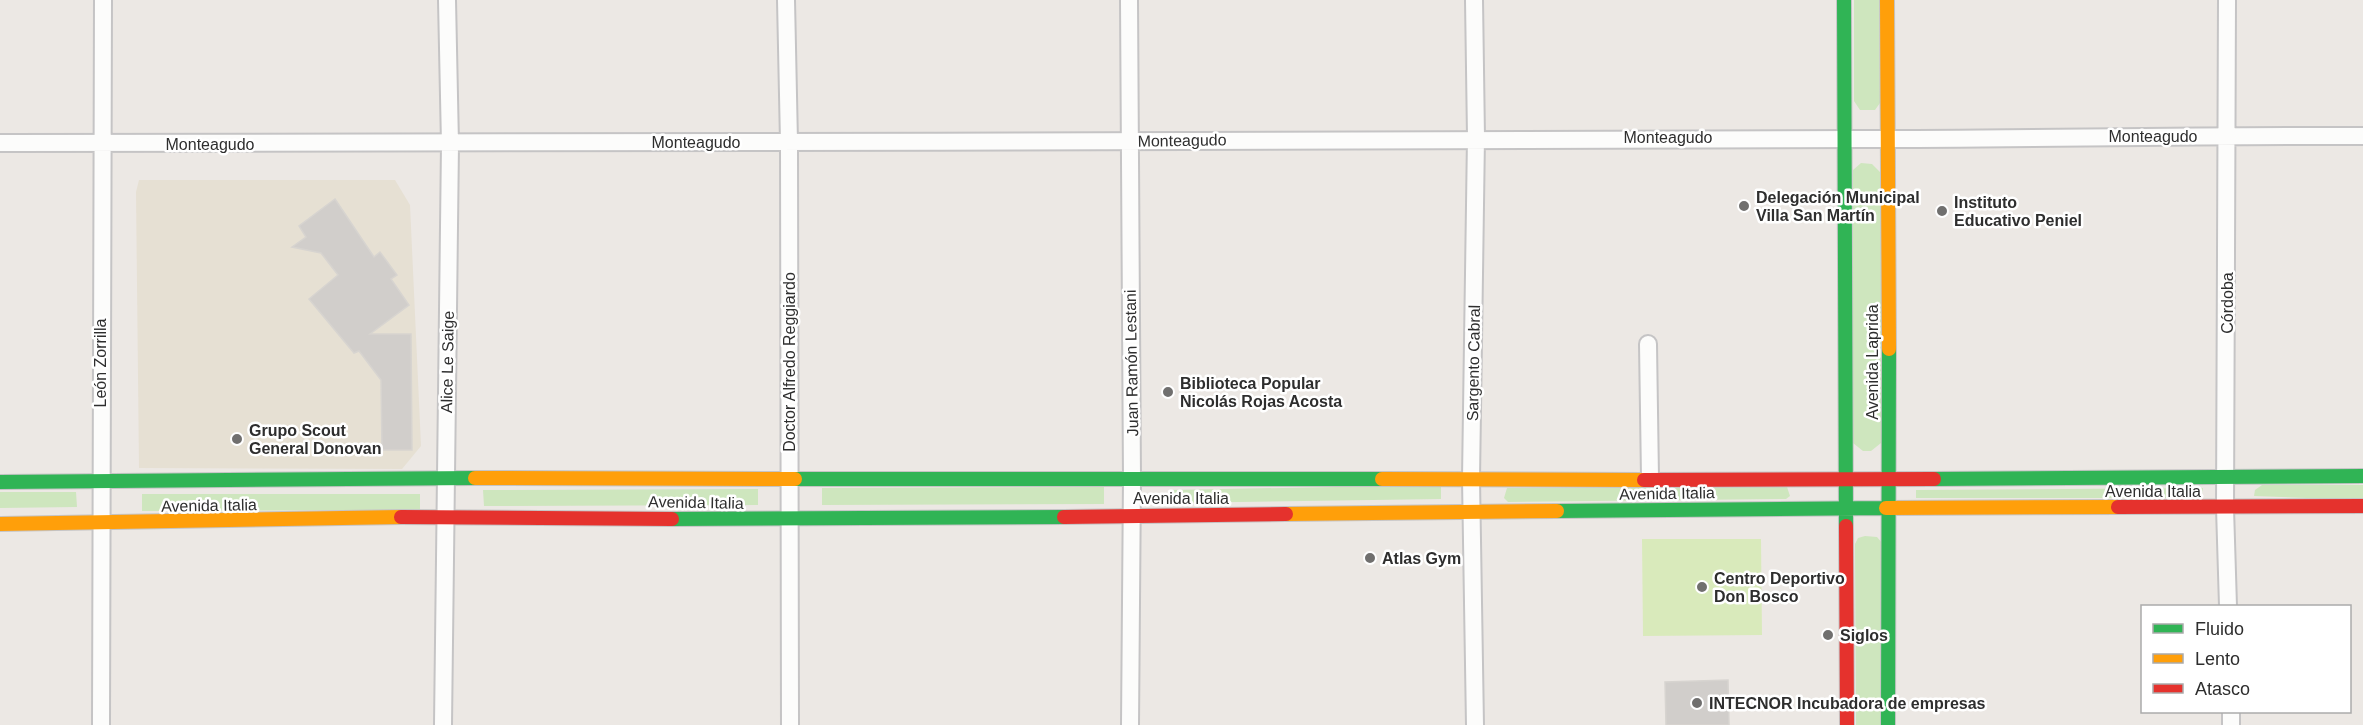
<svg xmlns="http://www.w3.org/2000/svg" width="2363" height="725" font-family="Arial,sans-serif">
	<rect width="100%" height="100%" fill="#ece8e4"/>
	<path fill="#e6e0d3" d="M139 180H395L410 205 421 446 402 469 139 468 136 192Z"/>
	<path fill="#cee6be" d="M1854 0H1879L1880 103 1875 110H1860L1854 101Z
		M1861 163 1872 164 1881 173V443L1871 451H1863L1853 443V170Z
		M1441 485V499L1170 503V490Z
		M2262 485H2363V500L2254 496 2255 490Z
		M1104 487V504L822 505V488Z
		M1787 487 1790 496 1786 499 1508 502 1504 498 1507 488Z
		M2203 488 2201 498H1916V490Z
		M758 489V505L484 506 483 490Z
		M0 492H76L77 507 0 508Z
		M142 494H420V510L142 511Z
		M1865 536 1877 537 1883 544 1882 725H1856L1855 544 1858 538Z"/>
	<path fill="#d9eabb" d="M1642 539H1761L1762 635 1643 636Z"/>
	<path fill="#d1cecb" stroke="#d7d4d0" stroke-width="1.5" d="M335 199 374 257 380 252 397 275 391 279 409 305 370 334H411L412 450H382L381 380 359 351 354 353 309 299 338 275 321 253 292 247 306 237 299 226Z
		M1728 680 1729 725H1666L1665 682Z"/>
	<g fill="none" stroke-linecap="round" stroke-linejoin="round">
		<g stroke="#c5c4c5" stroke-width="20">
			<path id="street" d="M786 0 789 142 790 725
				M1129 0 1132 479 1130 725
				M1474 0 1476 137 1471 479 1475 725
				M2227 0 2225 508 2228 606
				M0 143C621 147 1243 137 1864 139 2030 139 2197 135 2363 136
				M1648 344 1650 478
				M2231 712V725
				M101 725 103 0
				M443 725 450 144 447 0"/>
		</g>
		<g stroke="#c5c4c5" stroke-width="16">
			<path id="fast" d="M1844 0 1846 526
				M795 479H1382
				M1934 479 2363 476
				M0 482 475 478
				M1557 511 1886 508
				M672 519 1064 517
				M1888 725 1889 349"/>
		</g>
		<g stroke="#c5c4c5" stroke-width="16">
			<path id="slow" d="M1887 0 1889 349
				M475 478 795 479
				M1382 479 1644 480
				M1886 508 2118 507
				M1286 514 1557 511
				M0 524 401 517"/>
		</g>
		<g stroke="#c5c4c5" stroke-width="16">
			<path id="jam" d="M1644 480 1934 479
				M2118 507 2363 506
				M401 517 672 519
				M1064 517 1286 514
				M1846 526 1847 725"/>
		</g>
		<use href="#street" stroke="#fcfcfb" stroke-width="16"/>
		<use href="#fast" stroke="#30b455" stroke-width="14"/>
		<use href="#slow" stroke="#ff9f0a" stroke-width="14"/>
		<use href="#jam" stroke="#e5322d" stroke-width="14"/>
	</g>
	<g fill="#706f6e" stroke="#fff" stroke-width="2">
		<circle cx="1744" cy="206" r="6"/>
		<circle cx="1942" cy="211" r="6"/>
		<circle cx="1168" cy="392" r="6"/>
		<circle cx="237" cy="439" r="6"/>
		<circle cx="1370" cy="558" r="6"/>
		<circle cx="1702" cy="587" r="6"/>
		<circle cx="1828" cy="635" r="6"/>
		<circle cx="1697" cy="703" r="6"/>
	</g>
	<g text-anchor="middle" stroke-width="5" stroke-linejoin="round" paint-order="stroke">
		<g font-size="16" fill="#2e2e2e" stroke="#fff">
			<text x="2153" y="142">Monteagudo</text>
			<text x="1668" y="143">Monteagudo</text>
			<text transform="translate(1182 140) rotate(-1)" y="6">Monteagudo</text>
			<text x="696" y="148">Monteagudo</text>
			<text x="210" y="150">Monteagudo</text>
			<text transform="translate(2227 303) rotate(-90)" y="6">Córdoba</text>
			<text transform="translate(447 362) rotate(-89)" y="6">Alice Le Saige</text>
			<text transform="translate(789 362) rotate(-90)" y="6">Doctor Alfredo Reggiardo</text>
			<text transform="translate(1872 362) rotate(-90)" y="6">Avenida Laprida</text>
			<text transform="translate(100 363) rotate(-90)" y="6">León Zorrilla</text>
			<text transform="translate(1131 363) rotate(-91)" y="6">Juan Ramón Lestani</text>
			<text transform="translate(1473 363) rotate(-89)" y="6">Sargento Cabral</text>
			<text x="2153" y="497">Avenida Italia</text>
			<text transform="translate(1667 493) rotate(-1)" y="6">Avenida Italia</text>
			<text x="1181" y="504">Avenida Italia</text>
			<text transform="translate(696 502) rotate(1)" y="6">Avenida Italia</text>
			<text transform="translate(209 505) rotate(-1)" y="6">Avenida Italia</text>
		</g>
		<g font-size="16" font-weight="bold" fill="#2e2e2e" stroke="#fff" text-anchor="start">
			<text x="1756" y="203">Delegación Municipal<tspan x="1756" dy="18">Villa San Martín</tspan></text>
			<text x="1954" y="208">Instituto<tspan x="1954" dy="18">Educativo Peniel</tspan></text>
			<text x="1180" y="389">Biblioteca Popular<tspan x="1180" dy="18">Nicolás Rojas Acosta</tspan></text>
			<text x="249" y="436">Grupo Scout<tspan x="249" dy="18">General Donovan</tspan></text>
			<text x="1382" y="564">Atlas Gym</text>
			<text x="1714" y="584">Centro Deportivo<tspan x="1714" dy="18">Don Bosco</tspan></text>
			<text x="1840" y="641">Siglos</text>
			<text x="1709" y="709">INTECNOR Incubadora de empresas</text>
		</g>
	</g>
	<rect x="2141" y="605" width="210" height="108" fill="#ffffff" stroke="#ababab" stroke-width="1.5"/>
	<rect x="2153" y="624" width="30" height="9" fill="#30b455" stroke="#ababab" stroke-width="1.5"/>
	<text x="2195" y="635" font-size="18" fill="#2e2e2e">Fluido</text>
	<rect x="2153" y="654" width="30" height="9" fill="#ff9f0a" stroke="#ababab" stroke-width="1.5"/>
	<text x="2195" y="665" font-size="18" fill="#2e2e2e">Lento</text>
	<rect x="2153" y="684" width="30" height="9" fill="#e5322d" stroke="#ababab" stroke-width="1.5"/>
	<text x="2195" y="695" font-size="18" fill="#2e2e2e">Atasco</text>
</svg>
